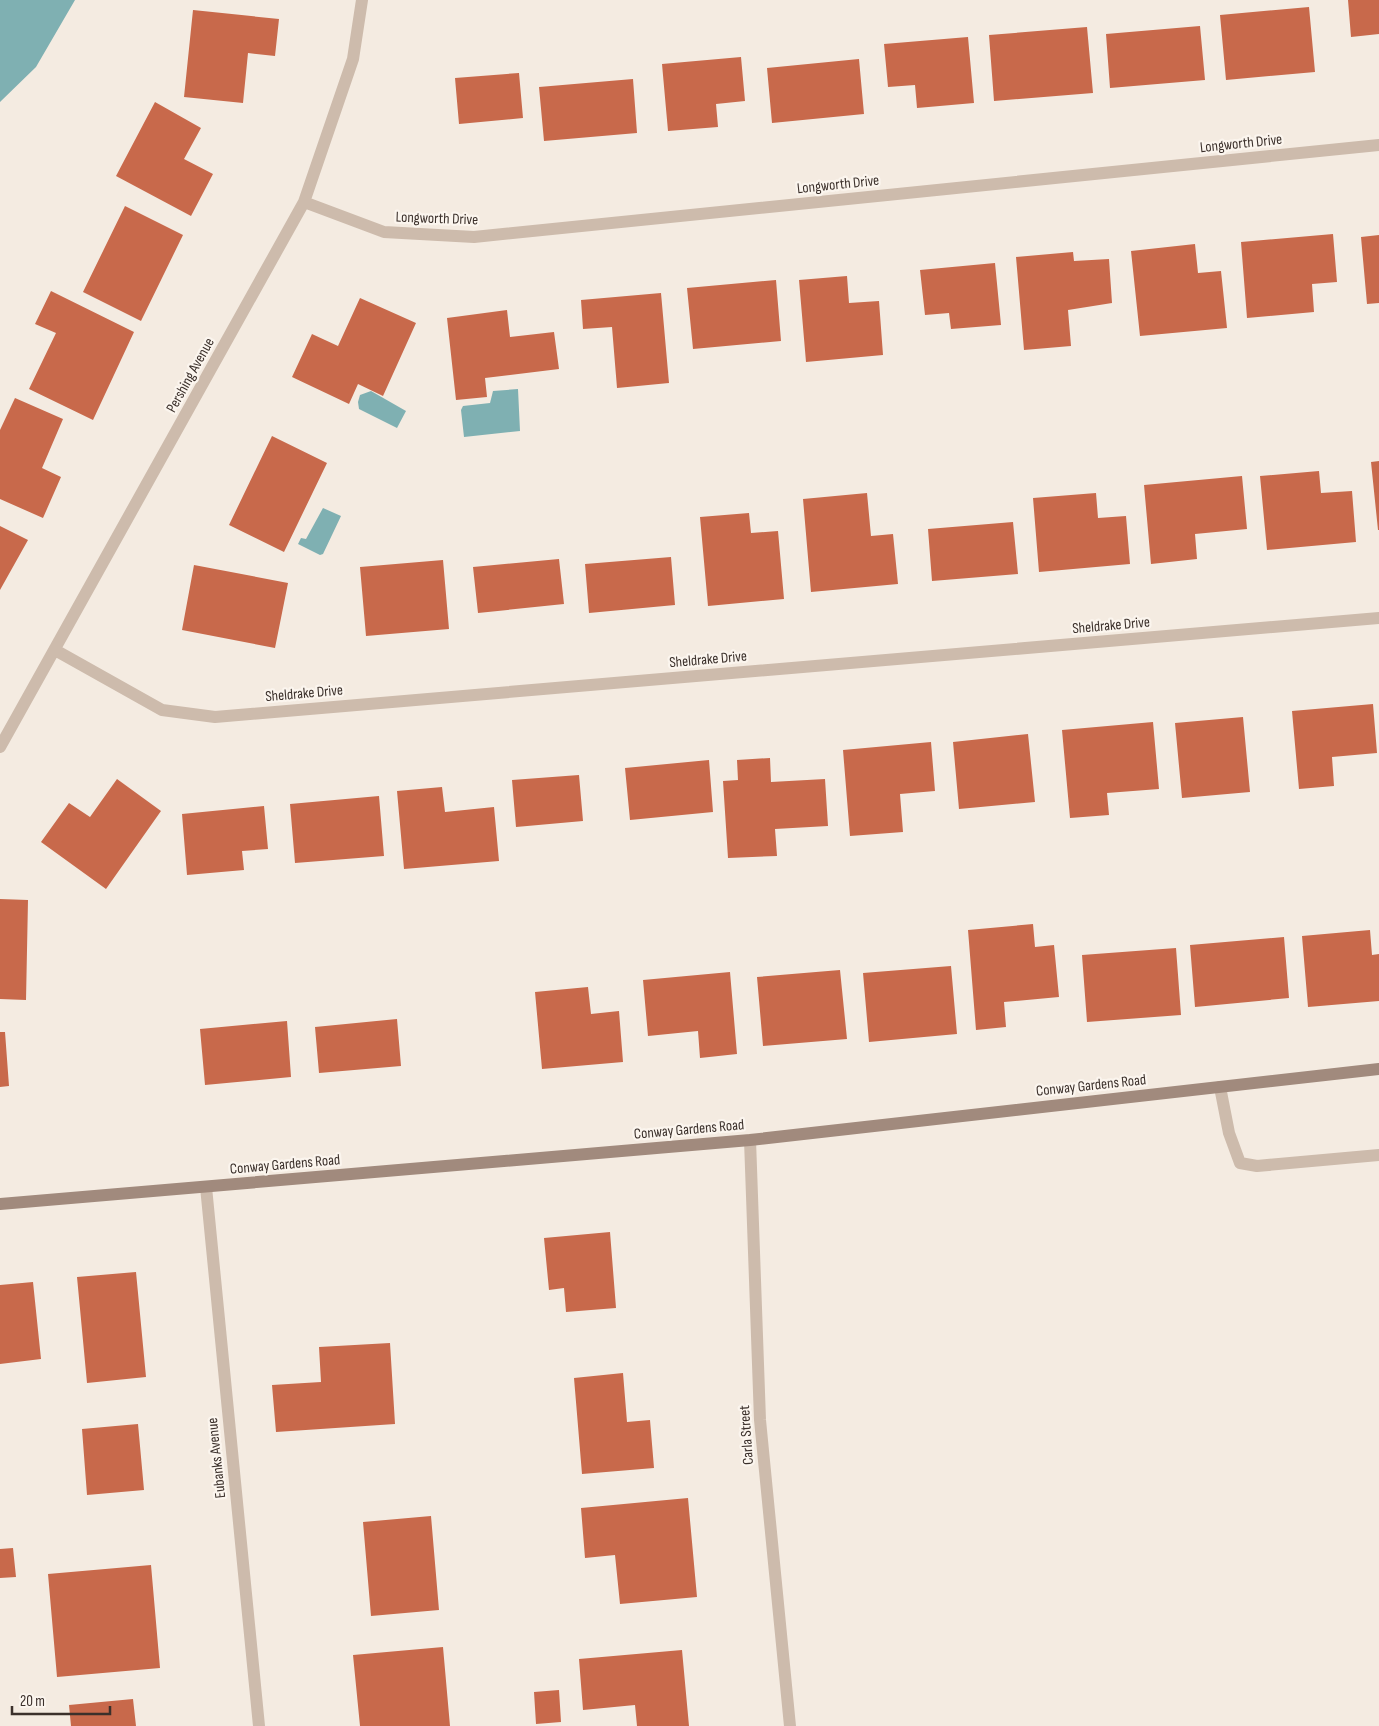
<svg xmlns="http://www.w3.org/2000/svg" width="1379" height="1726" font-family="'Sofia Sans Condensed',sans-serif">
	<rect width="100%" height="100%" fill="#f4ebe1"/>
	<path fill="#7fb0b2" d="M0 0H75L36 67 0 102Z
		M518 389 520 431 464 437 461 410 463 406 490 403 493 391Z
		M371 391 406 411 397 428 359 409 358 402 360 395Z
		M323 508 341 516 323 554 320 555 298 544 301 538 306 539Z"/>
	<path fill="#c8694b" d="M1348 0H1379V34L1351 37Z
		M1309 7 1315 72 1226 80 1220 15Z
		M193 10 279 19 275 56 248 53 243 103 184 97Z
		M1200 26 1205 80 1110 88 1106 34Z
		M1087 27 1093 93 994 101 989 35Z
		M968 37 974 103 917 108 915 85 888 87 884 44Z
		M741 57 745 101 716 104 718 127 668 131 662 64Z
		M859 59 864 114 772 123 767 68Z
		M519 73 523 118 459 124 455 78Z
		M633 79 637 133 544 141 539 87Z
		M155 102 201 128 184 159 213 174 191 216 116 176Z
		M125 206 183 235 141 321 83 292Z
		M1333 234 1337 282 1312 284 1314 312 1247 318 1241 242Z
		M1379 235V303L1367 304 1361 237Z
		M1195 244 1198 273 1221 271 1227 328 1140 336 1131 251Z
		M1073 252 1074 261 1109 259 1112 303 1068 310 1071 346 1024 350 1016 257Z
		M995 263 1001 325 951 329 949 313 925 315 920 270Z
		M847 276 849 303 879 301 883 355 806 362 799 280Z
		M776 280 781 341 693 349 687 288Z
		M51 291 134 332 93 420 29 389 56 333 35 324Z
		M661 293 669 383 617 388 612 327 583 329 581 300Z
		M360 298 416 323 383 396 358 384 349 404 292 377 312 334 338 346Z
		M507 310 510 337 554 332 559 369 485 378 487 397 456 400 447 318Z
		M15 398 63 419 42 468 61 477 43 518 0 499V430Z
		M272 436 327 463 284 552 229 525Z
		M1379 461V530H1378L1371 462Z
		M1319 471 1321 493 1352 491 1356 542 1267 550 1260 476Z
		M1242 476 1247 529 1195 534 1197 559 1151 564 1144 485Z
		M867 493 871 536 893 534 898 584 811 592 803 499Z
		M1096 493 1098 518 1126 516 1130 564 1039 572 1033 498Z
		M749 513 751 533 778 531 784 599 708 606 700 517Z
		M1013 522 1018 574 932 581 928 529Z
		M0 526 28 540 0 590Z
		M671 557 675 605 589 613 585 564Z
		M559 559 564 604 478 613 473 567Z
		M443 560 449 629 366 636 360 567Z
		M194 565 288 583 275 648 182 630Z
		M1373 704 1377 753 1332 757 1334 786 1299 789 1292 711Z
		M1243 717 1250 792 1182 798 1175 723Z
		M1153 722 1159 789 1107 793 1109 815 1070 818 1062 730Z
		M1028 734 1035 802 959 809 953 742Z
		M931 742 935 791 900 794 903 832 850 836 843 750Z
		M770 758 771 782 825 779 828 826 775 829 777 856 728 858 723 781 738 780 737 760Z
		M709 760 713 812 630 820 625 768Z
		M579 775 583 821 516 827 512 780Z
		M117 779 161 811 106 889 41 842 69 803 90 817Z
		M442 787 445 812 494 807 499 861 404 869 397 791Z
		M379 796 384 856 295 863 290 804Z
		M264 806 268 849 242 851 244 870 187 875 182 814Z
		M0 899 28 900 26 1000 0 999Z
		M1033 924 1035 947 1054 945 1059 997 1004 1002 1006 1027 976 1030 968 930Z
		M1370 930 1372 955 1379 954V1001L1308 1007 1302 936Z
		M1284 937 1289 998 1195 1007 1190 945Z
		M1176 948 1181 1015 1087 1022 1082 955Z
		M951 966 957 1034 869 1042 863 973Z
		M840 970 847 1039 763 1046 757 977Z
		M730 972 737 1054 700 1058 698 1031 648 1036 643 980Z
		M588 987 591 1014 619 1011 623 1062 542 1069 535 992Z
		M397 1019 401 1066 319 1073 315 1027Z
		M287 1021 291 1077 205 1085 200 1029Z
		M0 1032H5L9 1086 0 1087Z
		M610 1232 616 1308 566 1312 564 1288 549 1290 544 1238Z
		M136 1272 146 1377 87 1383 77 1277Z
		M33 1282 41 1359 0 1364V1285Z
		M390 1343 395 1424 276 1432 272 1385 321 1382 319 1347Z
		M623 1373 627 1422 650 1420 654 1468 582 1474 574 1378Z
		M138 1424 144 1490 87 1495 82 1429Z
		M688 1498 697 1597 620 1604 615 1555 585 1558 581 1508Z
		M431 1516 439 1610 371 1616 363 1522Z
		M13 1548 16 1577 0 1578V1549Z
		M151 1565 160 1668 57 1677 48 1574Z
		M443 1647 450 1726H360L353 1655Z
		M682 1650 689 1726H637L635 1705 583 1710 579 1659Z
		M559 1690 561 1722 536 1724 534 1692Z
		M133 1699 136 1726H71L69 1705Z"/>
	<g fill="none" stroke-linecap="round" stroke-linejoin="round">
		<path stroke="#cdbbac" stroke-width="12" d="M1220 1087 1229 1133 1240 1163 1257 1166 1379 1155"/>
		<path stroke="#cdbbac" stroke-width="12" d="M304 202 384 232 474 237 1379 145
			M55 650 162 710 215 717 1379 618
			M0 747 304 202 353 59 362 0
			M750 1140 760 1420 790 1726
			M206 1187 259 1726"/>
		<path stroke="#a18a7d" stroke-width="12" d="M0 1204 750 1140 1379 1069"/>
	</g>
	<g text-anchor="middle" stroke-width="4.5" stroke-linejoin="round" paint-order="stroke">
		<g font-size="15" fill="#3b302b" stroke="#fbf5ee">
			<text transform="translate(1241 143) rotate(-6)" y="5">Longworth Drive</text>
			<text transform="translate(838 184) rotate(-6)" y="5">Longworth Drive</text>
			<text transform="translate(437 218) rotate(2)" y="5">Longworth Drive</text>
			<text transform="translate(190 375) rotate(-61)" y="5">Pershing Avenue</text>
			<text transform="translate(1111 625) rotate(-5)" y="5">Sheldrake Drive</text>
			<text transform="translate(708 659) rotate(-5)" y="5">Sheldrake Drive</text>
			<text transform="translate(304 693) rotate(-5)" y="5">Sheldrake Drive</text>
			<text transform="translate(1091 1085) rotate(-6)" y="5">Conway Gardens Road</text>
			<text transform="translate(689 1129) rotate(-5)" y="5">Conway Gardens Road</text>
			<text transform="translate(285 1164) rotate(-5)" y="5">Conway Gardens Road</text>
			<text transform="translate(746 1435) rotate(-94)" y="5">Carla Street</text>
			<text transform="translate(216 1458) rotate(-96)" y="5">Eubanks Avenue</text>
		</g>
	</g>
	<path d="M12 1706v8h98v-8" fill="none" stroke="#3b302b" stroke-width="2.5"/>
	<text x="20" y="1706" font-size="15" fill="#3b302b" stroke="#fbf5ee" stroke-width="4" paint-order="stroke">20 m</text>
</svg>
